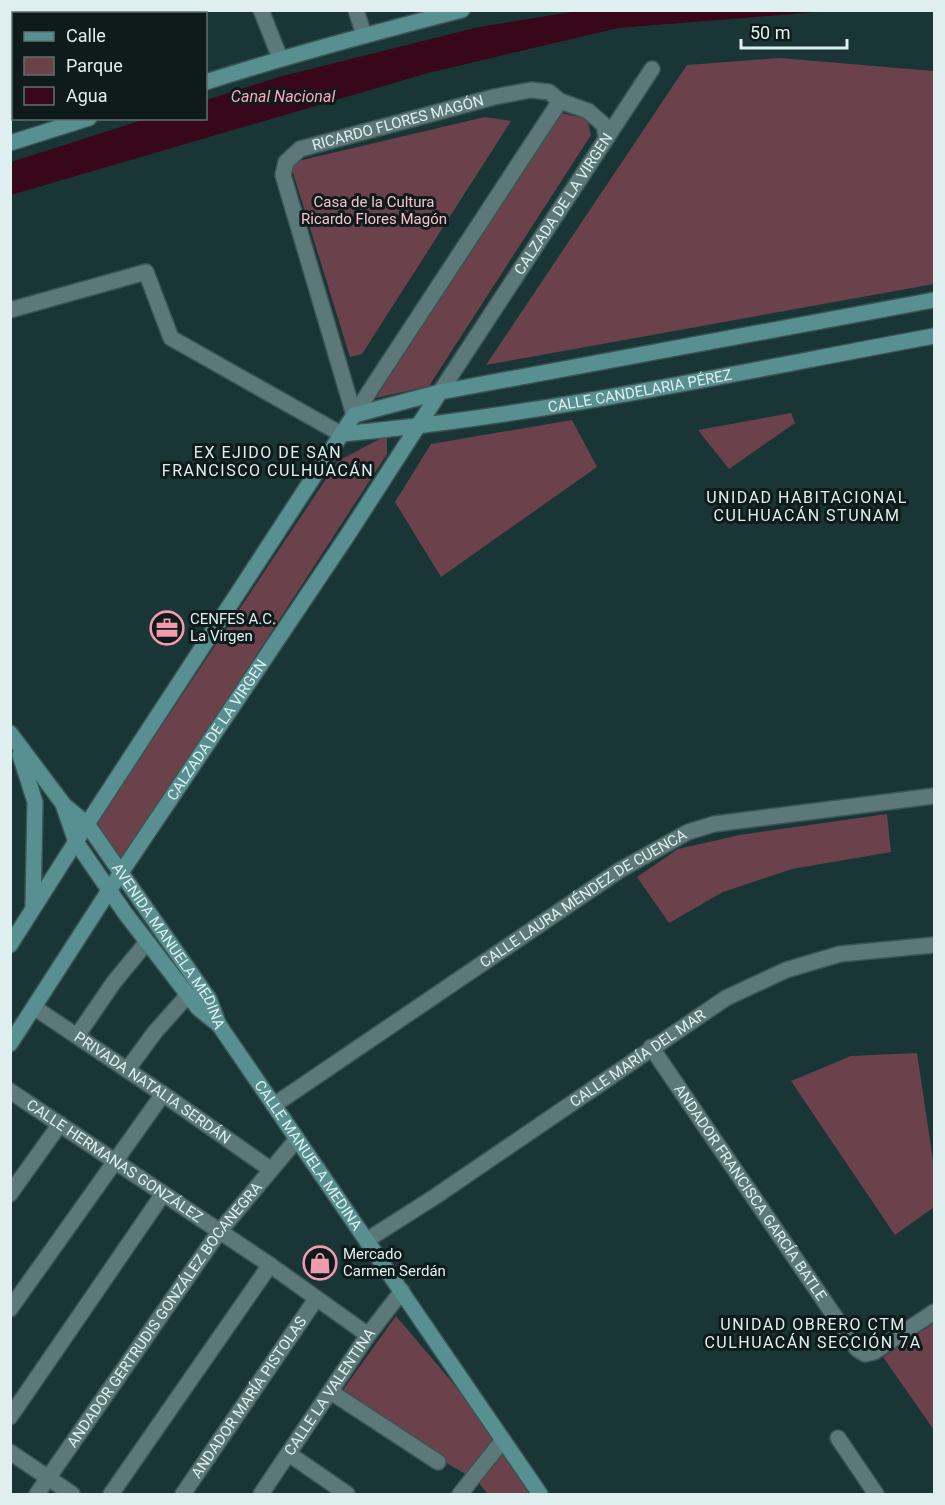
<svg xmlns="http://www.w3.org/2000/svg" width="945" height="1505" font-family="Roboto,sans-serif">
	<rect width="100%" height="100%" fill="#1a3536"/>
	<path fill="#6b424b" d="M780 58 934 71V284L486 365 687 65Z
		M561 113 587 119 591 135 429 386 376 398Z
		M485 117 511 121 362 354 350 357 290 163Z
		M791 413 795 423 729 469 698 430Z
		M572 420 597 467 441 577 395 502 431 444Z
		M387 435V454L123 860 95 826 338 461Z
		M887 814 891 852 792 869 723 892 669 923 637 877 678 849 740 835Z
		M917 1053 934 1167V1207L895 1235 791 1081 851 1056Z
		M396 1316 485 1421 534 1494H488L477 1481 440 1459 342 1391Z
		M934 1323V1430L883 1357Z"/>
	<path fill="#380719" d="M578 11H829L618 28 428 73 11 195V162L146 119 206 118V100L279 77 479 27Z"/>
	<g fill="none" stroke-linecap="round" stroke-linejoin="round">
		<g stroke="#3b5454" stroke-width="18">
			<g id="street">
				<path d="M133 10 134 14"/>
				<path d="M261 10 280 58"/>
				<path d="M356 10 364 35"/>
				<path d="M10 310 146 272 171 338 341 434"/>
				<path id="s1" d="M440 392 652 69"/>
				<path id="s2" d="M354 415 283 175 286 162 300 149 494 97 531 90 549 92 560 101 588 111 604 125 606 137"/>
				<path d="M354 415 560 101"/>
				<path id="s3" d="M35 1008 163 1094 270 1169"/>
				<path d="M77 1036 114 982 147 942"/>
				<path id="s4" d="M651 1047 857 1349 865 1354 874 1352 934 1312"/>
				<path d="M127 1070 155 1032 188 995"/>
				<path id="s5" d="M10 1091 270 1265 368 1335"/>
				<path id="s6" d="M274 1105 620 870 688 832 714 824 934 796"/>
				<path d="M10 1194 60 1124"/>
				<path id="s7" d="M367 1240 436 1196 726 998 786 970 840 954 934 945"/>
				<path d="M10 1309 163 1094"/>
				<path d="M331 1392 438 1462"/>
				<path d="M10 1417 163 1194"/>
				<path d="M838 1438 876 1494"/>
				<path d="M10 1452 72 1494"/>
				<path d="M289 1454 347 1494"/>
				<path id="s8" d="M37 1494 219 1232 297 1139"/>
				<path d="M111 1494 270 1265"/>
				<path id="s9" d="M183 1494 316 1299"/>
				<path id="s10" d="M261 1494 368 1335 402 1291"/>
				<path d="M460 1494 503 1440"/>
			</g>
		</g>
		<g stroke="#3b5454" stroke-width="18">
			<g id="secondary">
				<path d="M206 82C290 55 376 32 462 10"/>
				<path d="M10 143 89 118"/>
				<path id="s11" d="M341 434C539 416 739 372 934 336"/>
				<path id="s12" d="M10 733 64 805 87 824 209 999 219 1025 540 1494"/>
				<path d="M20 755 35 802 33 908"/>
				<path d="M64 807 76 842 125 913 198 1008 219 1025"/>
				<path d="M10 945 87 824 354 415 440 392 934 300"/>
				<path id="s13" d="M10 1044 110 889 347 536 440 392"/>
			</g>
		</g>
		<use href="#street" stroke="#5c7879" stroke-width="15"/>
		<use href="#secondary" stroke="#589092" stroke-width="15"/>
	</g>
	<defs>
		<g id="office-ring" transform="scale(1.725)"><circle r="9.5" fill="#0f1b1b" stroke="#f29aaf" stroke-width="1.5"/><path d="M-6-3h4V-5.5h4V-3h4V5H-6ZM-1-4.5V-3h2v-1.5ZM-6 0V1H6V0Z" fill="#f29aaf"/></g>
		<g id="shop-ring" transform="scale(1.725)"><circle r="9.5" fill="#0f1b1b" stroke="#f29aaf" stroke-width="1.5"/><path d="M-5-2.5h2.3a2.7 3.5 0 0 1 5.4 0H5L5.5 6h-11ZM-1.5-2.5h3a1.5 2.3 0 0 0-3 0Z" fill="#f29aaf"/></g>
	</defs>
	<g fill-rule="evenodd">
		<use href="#office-ring" x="167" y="628"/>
		<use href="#shop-ring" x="320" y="1263"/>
	</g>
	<g text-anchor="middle" stroke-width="6" stroke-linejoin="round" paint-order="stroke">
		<g font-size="15" fill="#dfefef" stroke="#0f1b1b">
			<text dy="5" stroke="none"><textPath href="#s2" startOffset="384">RICARDO FLORES MAGÓN</textPath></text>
			<text dy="5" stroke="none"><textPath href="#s1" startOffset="225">CALZADA DE LA VIRGEN</textPath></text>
			<text dy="5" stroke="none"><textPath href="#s11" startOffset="302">CALLE CANDELARIA PÉREZ</textPath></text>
			<text dy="5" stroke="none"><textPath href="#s13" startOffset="376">CALZADA DE LA VIRGEN</textPath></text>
			<text dy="5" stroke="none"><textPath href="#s6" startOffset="372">CALLE LAURA MÉNDEZ DE CUENCA</textPath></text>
			<text dy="5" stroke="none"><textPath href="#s12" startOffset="267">AVENIDA MANUELA MEDINA</textPath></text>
			<text dy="5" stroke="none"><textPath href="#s7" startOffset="326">CALLE MARÍA DEL MAR</textPath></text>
			<text dy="5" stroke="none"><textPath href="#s3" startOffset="142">PRIVADA NATALIA SERDÁN</textPath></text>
			<text dy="5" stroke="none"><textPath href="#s12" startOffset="519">CALLE MANUELA MEDINA</textPath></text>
			<text dy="5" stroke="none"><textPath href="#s5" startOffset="126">CALLE HERMANAS GONZÁLEZ</textPath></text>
			<text dy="5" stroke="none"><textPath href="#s4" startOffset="176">ANDADOR FRANCISCA GARCÍA BATLE</textPath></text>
			<text dy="5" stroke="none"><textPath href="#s8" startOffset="220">ANDADOR GERTRUDIS GONZÁLEZ BOCANEGRA</textPath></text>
			<text dy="5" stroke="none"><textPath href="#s10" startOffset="123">CALLE LA VALENTINA</textPath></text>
			<text dy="5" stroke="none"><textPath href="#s9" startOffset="117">ANDADOR MARÍA PISTOLAS</textPath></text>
		</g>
		<g font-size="15" fill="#f7c0cc" stroke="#0f1b1b">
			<text x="374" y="207">Casa de la Cultura<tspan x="374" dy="17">Ricardo Flores Magón</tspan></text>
		</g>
		<g font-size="15" fill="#dfefef" stroke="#0f1b1b" text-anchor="start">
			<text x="190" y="624">CENFES A.C.<tspan x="190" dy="17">La Virgen</tspan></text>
			<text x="343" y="1259">Mercado<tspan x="343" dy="17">Carmen Serdán</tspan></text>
		</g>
		<g font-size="16" font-style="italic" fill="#fda5ba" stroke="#0f1b1b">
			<text x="283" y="102">Canal Nacional</text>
		</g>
		<g font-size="16" letter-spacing="1.5" fill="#dfefef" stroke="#0f1b1b">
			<text x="268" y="458">EX EJIDO DE SAN<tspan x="268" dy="18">FRANCISCO CULHUACÁN</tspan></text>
			<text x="807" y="503">UNIDAD HABITACIONAL<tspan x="807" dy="18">CULHUACÁN STUNAM</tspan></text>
			<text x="813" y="1330">UNIDAD OBRERO CTM<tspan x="813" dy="18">CULHUACÁN SECCIÓN 7A</tspan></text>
		</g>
	</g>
	<rect width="945" height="1505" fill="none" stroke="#dfefef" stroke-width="24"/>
	<rect x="12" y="12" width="195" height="108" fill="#0f1b1b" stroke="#627070" stroke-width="1.5"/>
	<rect x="24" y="32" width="30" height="9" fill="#589092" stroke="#627070" stroke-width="1.5"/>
	<text x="66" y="42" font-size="18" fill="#dfefef">Calle</text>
	<rect x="24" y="57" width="30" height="18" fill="#6b424b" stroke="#627070" stroke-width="1.5"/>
	<text x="66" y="72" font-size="18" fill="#dfefef">Parque</text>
	<rect x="24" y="87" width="30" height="18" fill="#380719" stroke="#627070" stroke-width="1.5"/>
	<text x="66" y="102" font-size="18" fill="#dfefef">Agua</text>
	<path d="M741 39v9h106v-9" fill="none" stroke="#dfefef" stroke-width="3"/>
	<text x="750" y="39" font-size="18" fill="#dfefef" stroke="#0f1b1b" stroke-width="4.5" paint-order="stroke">50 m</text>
</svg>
